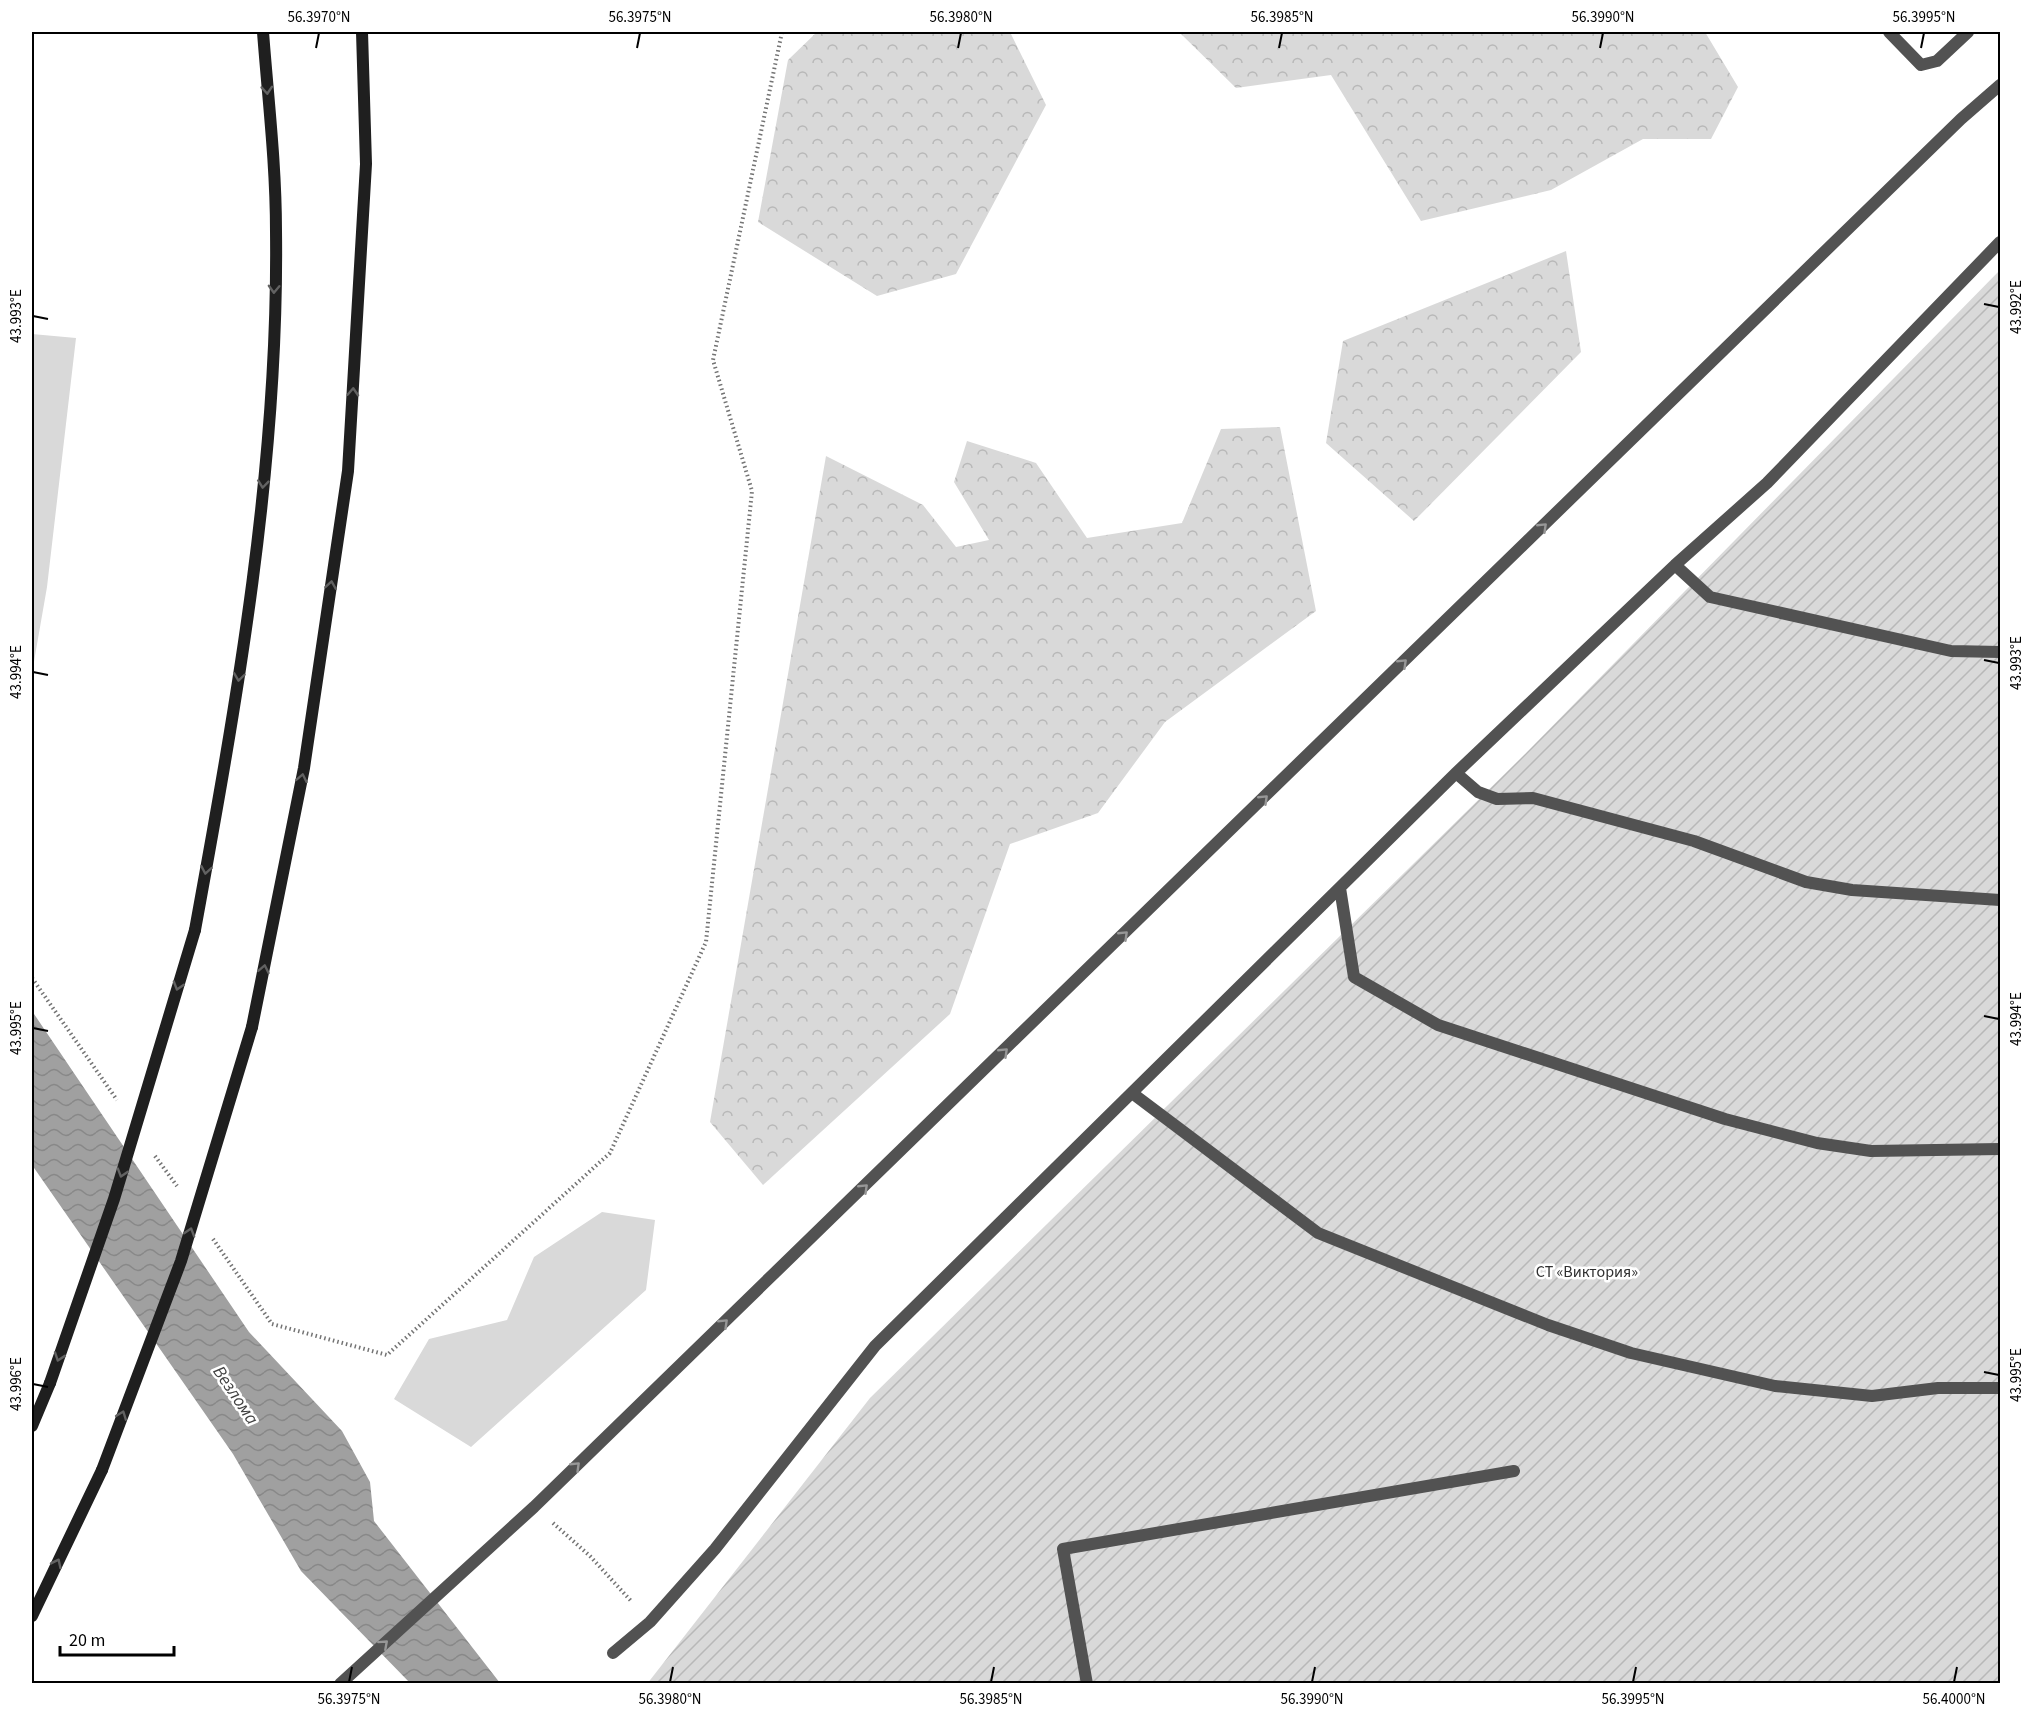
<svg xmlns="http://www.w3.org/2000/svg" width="2032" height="1715" font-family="'Source Sans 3',sans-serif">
	<defs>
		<pattern id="forest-crowns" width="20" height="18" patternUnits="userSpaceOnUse" patternTransform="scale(1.5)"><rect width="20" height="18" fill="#d9d9d9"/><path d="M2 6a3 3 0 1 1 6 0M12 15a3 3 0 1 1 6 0" fill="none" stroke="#b8b8b8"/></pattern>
		<pattern id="garden-furrows" width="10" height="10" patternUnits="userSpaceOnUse" patternTransform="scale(1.5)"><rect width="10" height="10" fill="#d9d9d9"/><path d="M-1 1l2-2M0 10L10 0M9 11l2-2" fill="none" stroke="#b8b8b8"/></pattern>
		<pattern id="water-waves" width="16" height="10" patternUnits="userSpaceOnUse" patternTransform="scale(1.5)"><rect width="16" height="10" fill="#a0a0a0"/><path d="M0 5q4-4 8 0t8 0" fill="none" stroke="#888"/></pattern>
	</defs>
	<rect width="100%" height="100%" fill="#fff"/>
	<path fill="#d9d9d9" d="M32 334 76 338 47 587 32 673Z
		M602 1212 655 1220 646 1290 471 1447 394 1399 429 1339 507 1320 534 1257Z"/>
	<path fill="url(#forest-crowns)" d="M817 32H1010L1046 105 956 274 877 296 758 222 788 60Z
		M1179 32H1705L1738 87 1711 139H1643L1551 190 1421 221 1331 75 1236 88Z
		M1566 251 1581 352 1414 521 1326 443 1343 341Z
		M1280 427 1316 611 1165 722 1098 813 1010 844 950 1014 763 1185 710 1122 826 456 923 505 956 547 989 540 954 482 967 441 1036 463 1087 538 1182 523 1221 429Z"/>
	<path fill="url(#garden-furrows)" d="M2000 270V1683L647 1684 870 1398 1526 753Z"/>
	<path fill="url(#water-waves)" d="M32 1011 249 1332 342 1431 370 1482 374 1521 500 1683H410L301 1571 233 1454 32 1165Z"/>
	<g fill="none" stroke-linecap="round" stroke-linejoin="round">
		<path stroke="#747474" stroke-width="4" stroke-dasharray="1.5 3" stroke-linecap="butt" d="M32 978 117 1100
			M155 1156 177 1186
			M213 1239 272 1324 387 1355 610 1153 706 942 752 491 713 360 782 32
			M553 1523 590 1556 632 1602"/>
		<path stroke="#525252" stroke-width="12" d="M1889 32 1921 65 1937 61 1968 32
			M1675 565 1710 597 1951 651 2000 652
			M1456 773 1478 792 1497 799 1533 798 1694 841 1806 882 1852 890 2000 900
			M1340 888 1354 977 1438 1025 1725 1119 1817 1143 1871 1151 2000 1149
			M1132 1093 1318 1233 1548 1325 1631 1353 1775 1386 1872 1396 1938 1388H2000
			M613 1653 650 1622 715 1549 875 1346 1456 773 1675 565 1767 483 2000 242
			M1087 1684 1063 1549 1514 1471"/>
		<path stroke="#525252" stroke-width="12" d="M340 1684 534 1507 1961 119 2000 85"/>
		<path stroke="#1f1f1f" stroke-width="12" d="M195 930C237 700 279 466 276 231 276 165 268 98 263 32
			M252 1027 304 768 348 471 366 164 362 32
			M32 1426 50 1383
			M32 1616 102 1470"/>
		<path stroke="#1f1f1f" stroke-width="12" d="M50 1383 114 1199 195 930
			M102 1470 181 1261 252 1027"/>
	</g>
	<defs><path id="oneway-chevron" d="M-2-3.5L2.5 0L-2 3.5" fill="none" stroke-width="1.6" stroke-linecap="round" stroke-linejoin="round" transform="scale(1.5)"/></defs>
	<g stroke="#626262">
		<use href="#oneway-chevron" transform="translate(267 90) rotate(86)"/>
		<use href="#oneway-chevron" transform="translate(274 289) rotate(92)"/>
		<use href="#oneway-chevron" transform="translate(353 392) rotate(-87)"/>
		<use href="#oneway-chevron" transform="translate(263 484) rotate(96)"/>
		<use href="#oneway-chevron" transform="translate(331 585) rotate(-81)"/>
		<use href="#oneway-chevron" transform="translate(239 677) rotate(98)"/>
		<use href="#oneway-chevron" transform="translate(302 778) rotate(-79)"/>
		<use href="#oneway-chevron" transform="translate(206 870) rotate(100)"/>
		<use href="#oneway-chevron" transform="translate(264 969) rotate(-79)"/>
		<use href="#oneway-chevron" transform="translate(178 986) rotate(107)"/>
		<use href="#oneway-chevron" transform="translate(122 1173) rotate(107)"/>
		<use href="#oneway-chevron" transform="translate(190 1232) rotate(-73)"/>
		<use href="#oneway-chevron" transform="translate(59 1357) rotate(109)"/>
		<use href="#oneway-chevron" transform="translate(122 1415) rotate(-69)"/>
		<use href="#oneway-chevron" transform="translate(57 1563) rotate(-64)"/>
	</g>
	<g stroke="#979797">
		<use href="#oneway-chevron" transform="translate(1543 527) rotate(-44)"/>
		<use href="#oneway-chevron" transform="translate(1403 663) rotate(-44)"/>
		<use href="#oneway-chevron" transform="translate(1264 799) rotate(-44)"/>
		<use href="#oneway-chevron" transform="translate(1124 935) rotate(-44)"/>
		<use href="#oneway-chevron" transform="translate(1004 1052) rotate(-44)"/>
		<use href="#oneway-chevron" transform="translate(864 1188) rotate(-44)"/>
		<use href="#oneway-chevron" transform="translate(724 1323) rotate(-44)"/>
		<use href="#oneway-chevron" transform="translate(576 1466) rotate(-44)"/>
		<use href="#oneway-chevron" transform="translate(384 1644) rotate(-42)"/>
	</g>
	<path fill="none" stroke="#000" stroke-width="2" d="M316 48 319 33M637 48 640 33M958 48 961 33M1279 48 1282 33M1600 48 1603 33M1921 48 1924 33M1984 304 1999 307M33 316 48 319M1984 660 1999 663M33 672 48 675M1984 1016 1999 1019M33 1028 48 1031M1984 1372 1999 1375M33 1384 48 1387M349 1682 352 1667M670 1682 673 1667M991 1682 994 1667M1312 1682 1315 1667M1633 1682 1636 1667M1954 1682 1957 1667"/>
	<g text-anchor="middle" stroke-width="5" stroke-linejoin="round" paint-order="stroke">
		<g font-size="16" fill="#303030" stroke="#fff">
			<text x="1587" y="1277">СТ «Виктория»</text>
		</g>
		<g font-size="18" font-style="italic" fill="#414141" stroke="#fff">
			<text transform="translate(236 1395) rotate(56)" y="6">Везлома</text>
		</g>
	</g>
	<rect width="2032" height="1715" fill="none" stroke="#ffffff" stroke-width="66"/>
	<path d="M60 1646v9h114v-9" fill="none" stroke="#000000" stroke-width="3"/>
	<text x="69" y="1646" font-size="18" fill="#000000" stroke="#ffffff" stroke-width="4.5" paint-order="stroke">20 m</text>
	<rect x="33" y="33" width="1966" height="1649" fill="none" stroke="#000" stroke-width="2"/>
	<g font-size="15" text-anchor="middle" fill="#000">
		<text x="319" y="22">56.3970°N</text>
		<text x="640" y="22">56.3975°N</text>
		<text x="961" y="22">56.3980°N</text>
		<text x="1282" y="22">56.3985°N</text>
		<text x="1603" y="22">56.3990°N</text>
		<text x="1924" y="22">56.3995°N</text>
		<text transform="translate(2016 307) rotate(-90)" y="5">43.992°E</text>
		<text transform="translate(16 316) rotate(-90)" y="5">43.993°E</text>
		<text transform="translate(2016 663) rotate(-90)" y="5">43.993°E</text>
		<text transform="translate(16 672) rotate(-90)" y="5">43.994°E</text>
		<text transform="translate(2016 1019) rotate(-90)" y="5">43.994°E</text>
		<text transform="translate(16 1028) rotate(-90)" y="5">43.995°E</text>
		<text transform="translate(2016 1375) rotate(-90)" y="5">43.995°E</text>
		<text transform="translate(16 1384) rotate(-90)" y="5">43.996°E</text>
		<text x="349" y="1704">56.3975°N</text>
		<text x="670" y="1704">56.3980°N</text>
		<text x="991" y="1704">56.3985°N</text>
		<text x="1312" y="1704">56.3990°N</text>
		<text x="1633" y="1704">56.3995°N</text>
		<text x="1954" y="1704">56.4000°N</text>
	</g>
</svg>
